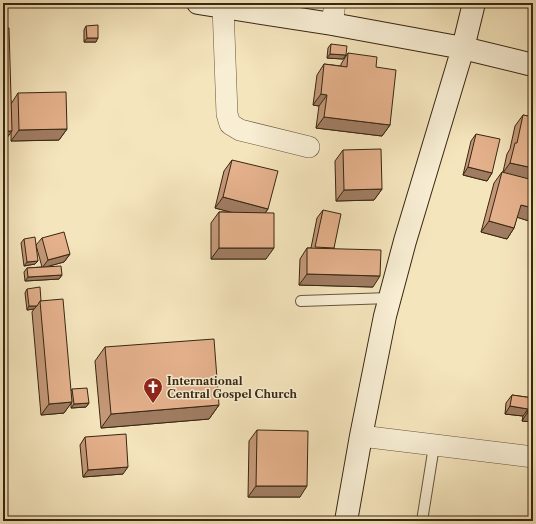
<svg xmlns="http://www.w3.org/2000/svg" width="536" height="524" font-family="'Libre Caslon Text',serif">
	<rect width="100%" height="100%" fill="#f5e5bd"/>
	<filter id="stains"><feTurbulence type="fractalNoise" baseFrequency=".005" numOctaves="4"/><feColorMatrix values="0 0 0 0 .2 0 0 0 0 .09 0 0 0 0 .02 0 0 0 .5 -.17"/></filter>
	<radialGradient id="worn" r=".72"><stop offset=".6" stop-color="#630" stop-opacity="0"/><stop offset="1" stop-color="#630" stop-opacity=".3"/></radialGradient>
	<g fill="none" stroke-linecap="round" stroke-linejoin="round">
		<g stroke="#66563c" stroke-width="12">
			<path id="lane" d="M301 301 390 298
				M422 521 434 446"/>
		</g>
		<g stroke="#66563c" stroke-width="22">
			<path id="street" d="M223 6 227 114 230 124 240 130 309 147
				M332 24 335 3
				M361 436 533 457"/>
		</g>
		<g stroke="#372711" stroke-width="24">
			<path id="secondary" d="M198 3 332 24 463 48 533 65
				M346 521 361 436 385 316 405 241 463 48 474 3"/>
		</g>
		<use href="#lane" stroke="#f8eed4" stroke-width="10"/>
		<use href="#street" stroke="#f8eed4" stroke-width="21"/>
		<use href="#secondary" stroke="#f8eed4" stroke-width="22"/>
	</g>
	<path fill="#c49878" stroke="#372711" d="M86 26 96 42H84V30Z
		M3 28 11 104 18 93 67 129 59 140 11 141V131L4 142H3Z
		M331 44 346 55 343 59 327 58 328 48Z
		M348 53 376 67 390 125 382 136 316 128 319 106 313 105 317 75 324 64 341 66V64Z
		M523 115 533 117V215L529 221 517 217 514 228 507 239 481 232 494 183 502 172H503L507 154 510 149 515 126Z
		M476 134 492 173 487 181 463 175 471 141Z
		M343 150 382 189 374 200 336 201 335 161Z
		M232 160 268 209 265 213 266 259H211V223L219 212H232L215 208 224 171Z
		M323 210 334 248 373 287 299 285 300 259 307 248H311L317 218Z
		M42 238 70 254 64 262 45 267 62 275 59 279 25 281 24 272 27 268 42 267 36 245Z
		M24 239 38 261 35 264 24 266 21 243Z
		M27 289 41 301 71 391 72 389 89 403 86 407 71 408V403L64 413 41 415 32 312 34 309 27 310 25 293Z
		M105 347 219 405 209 419 101 428 95 361Z
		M512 395 533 398V422L522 421 523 416 505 414 506 403Z
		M257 430 300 497H248L249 441Z
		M85 437 123 474 83 477 80 445Z"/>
	<path fill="#a07c62" stroke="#372711" d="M87 38H98L96 42H84Z
		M330 54 346 55 343 59 327 58Z
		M321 94 327 95 319 106 313 105Z
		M324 117 390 125 382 136 316 128Z
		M67 129 59 140 11 141 19 130Z
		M3 131H12L4 142H3Z
		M510 163 533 168V173L528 180 502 174Z
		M468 167 492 173 487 181 463 175Z
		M533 174V184L527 182Z
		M531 187 533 188V199L532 200 524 198Z
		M382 189 374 200 336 201 344 190Z
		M223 197 268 209 260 220 215 208Z
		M521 205 533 208V215L529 221 513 216Z
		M489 221 514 228 507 239 481 232Z
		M219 248H274L266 259H211Z
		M70 254 64 262 42 268 48 260Z
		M38 261 35 264 24 266 27 262Z
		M307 274 380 276 373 287 299 285Z
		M62 275 59 279 25 281 28 277Z
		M29 306H37L34 309 27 310Z
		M72 402 64 413 41 415 49 404Z
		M89 403 86 407 71 408 74 404Z
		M219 405 209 419 101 428 111 414Z
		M510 406 528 409 523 416 505 414Z
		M527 413 533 414V422L522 421Z
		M128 467 123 474 83 477 88 470Z
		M256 486H307L300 497H248Z"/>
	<path fill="#e4b18c" stroke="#372711" d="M98 25V38H87L86 26Z
		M3 28H9L12 131H3Z
		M331 44 347 46 346 55 330 54Z
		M348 53 377 57 376 67 396 70 390 125 324 117 327 95 321 94 324 64 347 67Z
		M66 92 67 129 19 130 18 93Z
		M523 115 533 117V168L510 163 515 143H517Z
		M476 134 500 139 492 173 468 167Z
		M381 149 382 189 344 190 343 150Z
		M232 160 278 171 268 209 223 197Z
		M502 172 533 180V188L531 187 529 198 533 199V208L521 205 514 228 489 221Z
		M323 210 341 214 334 248 315 247Z
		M219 212 274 213V248H219Z
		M64 232 70 254 48 260 42 238Z
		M35 237 38 261 27 262 24 239Z
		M307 248 381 250 380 276 307 274Z
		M61 266 62 275 28 277 27 268Z
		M40 287 41 301H40L37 306H29L27 289Z
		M63 299 72 402 49 404 40 301Z
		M214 339 219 405 111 414 105 347Z
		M87 388 89 403 74 404 72 389Z
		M512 395 533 398V414L527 413 528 409 510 406Z
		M257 430 308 431 307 486H256Z
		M126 434 128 467 88 470 85 437Z"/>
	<defs>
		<g id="church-pin" transform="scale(1)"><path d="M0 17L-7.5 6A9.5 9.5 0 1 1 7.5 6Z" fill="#8f2418" stroke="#f8eed4"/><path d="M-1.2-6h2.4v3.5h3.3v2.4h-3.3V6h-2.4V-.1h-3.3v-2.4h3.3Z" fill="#fff"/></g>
	</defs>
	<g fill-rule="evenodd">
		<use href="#church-pin" x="153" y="387"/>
	</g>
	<g text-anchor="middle" stroke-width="3" stroke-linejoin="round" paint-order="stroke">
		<g font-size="11" font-weight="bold" fill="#372711" stroke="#f8eed4" text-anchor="start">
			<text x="167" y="385">International<tspan x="167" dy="13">Central Gospel Church</tspan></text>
		</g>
	</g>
	<rect width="536" height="524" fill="none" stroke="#f5e5bd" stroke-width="16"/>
	<rect x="4" y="4" width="528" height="516" fill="none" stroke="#372711" stroke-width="2"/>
	<rect x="8" y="8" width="520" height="508" fill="none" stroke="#372711"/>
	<rect width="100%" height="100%" filter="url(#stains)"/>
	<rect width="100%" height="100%" fill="url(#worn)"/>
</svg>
